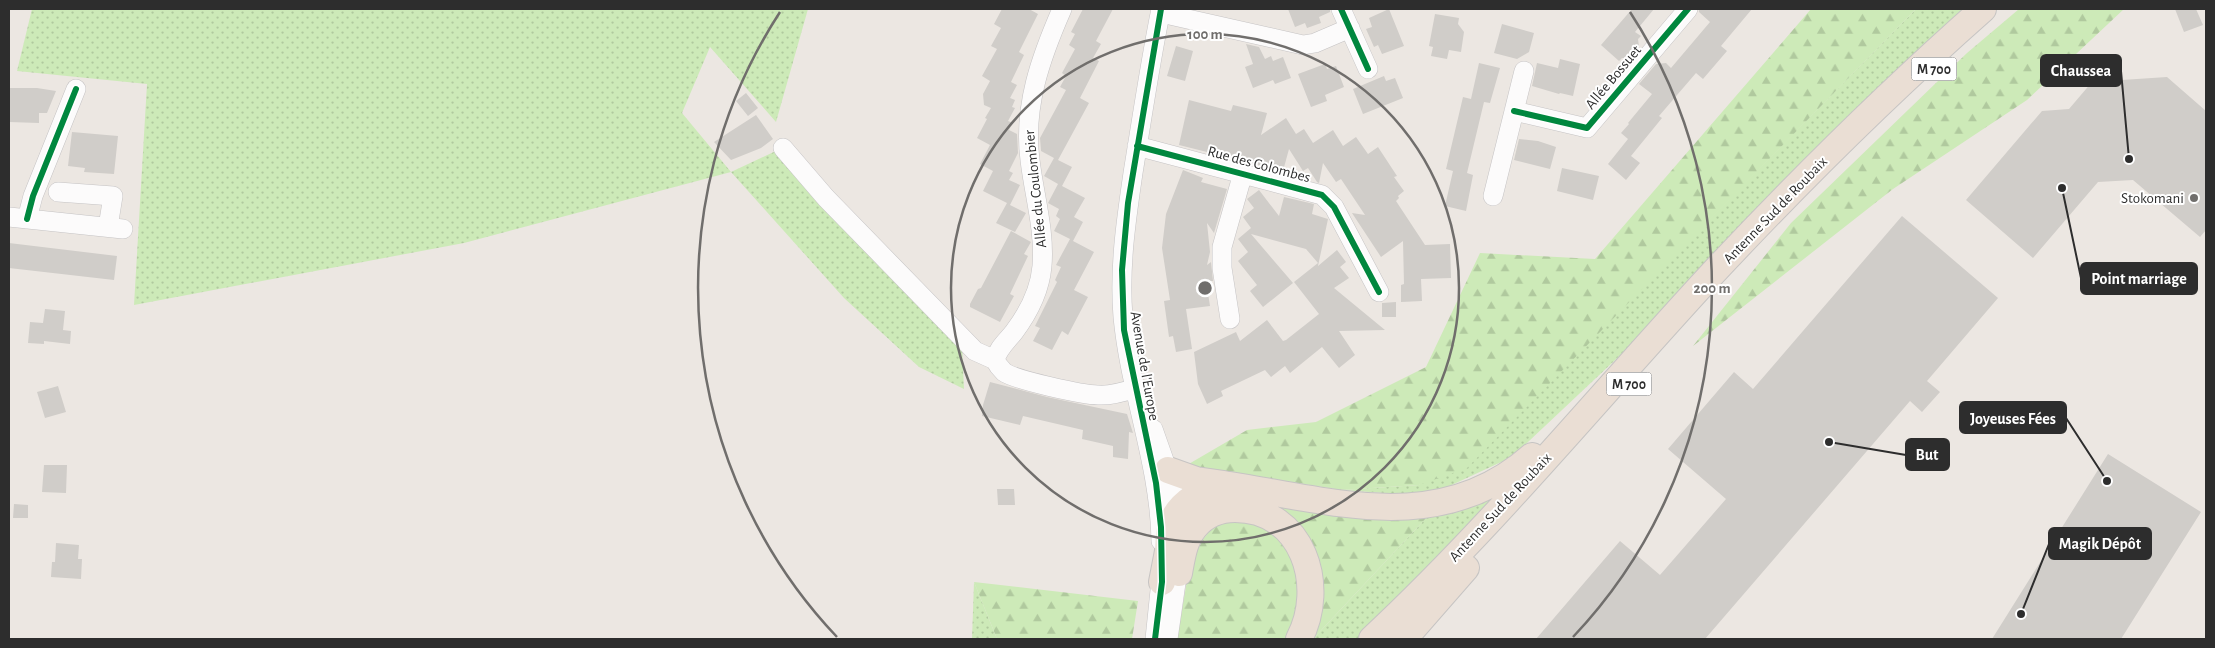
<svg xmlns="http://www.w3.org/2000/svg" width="2215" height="648" font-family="'Alegreya Sans',sans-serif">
	<defs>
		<pattern id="grass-dots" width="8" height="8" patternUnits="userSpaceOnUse" patternTransform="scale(1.25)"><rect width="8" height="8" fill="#cdeab8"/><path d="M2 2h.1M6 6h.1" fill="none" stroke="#b0c99e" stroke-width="1.8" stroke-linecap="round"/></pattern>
		<pattern id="forest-firs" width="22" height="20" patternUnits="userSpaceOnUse" patternTransform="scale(1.25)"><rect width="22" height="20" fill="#cdeab8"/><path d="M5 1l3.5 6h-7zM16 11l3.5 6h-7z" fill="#b0c99e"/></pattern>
	</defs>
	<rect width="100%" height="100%" fill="#ece7e2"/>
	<path fill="url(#grass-dots)" d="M32 9H808L776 122 710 47 682 113 731 172 778 150 962 346 964 389 919 367 844 298 731 172 464 243 134 305 147 84 17 71Z
		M1916 9H1969L1629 347 1512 457 1428 496 1341 490 1419 485 1632 298Z
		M1501 488 1506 494 1363 639H1313L1429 515 1458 512Z
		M974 582 997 639H972Z"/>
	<path fill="url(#forest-firs)" d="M1811 9H1916L1467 468 1419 485 1341 490 1187 465 1247 430 1316 422 1426 367 1480 253 1595 259Z
		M2019 9H2124L2027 100 1893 189 1693 346 1791 223 1967 53Z
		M1260 501 1429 515 1313 639 1320 590Z
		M1241 518 1272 533 1286 546 1295 563 1301 608 1288 639H1177L1190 563 1204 538 1219 520Z
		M974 582 1138 601 1132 639H997Z"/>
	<path fill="#d0cdc9" d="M1002 9H1029L1038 14 1019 52 1024 55 1011 82 1017 85 1010 98 1015 100 1012 107 1015 108 1008 121 1013 123 1009 130 1017 134 1018 153 1009 171 1013 173 1009 180 1020 185 1010 205 1026 213 1015 232 996 223 1007 203 983 191 993 171 980 164 990 145 977 138 987 119 985 118 991 108 984 105 983 94 990 81 982 76 997 49 991 46 1001 28 994 24Z
		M1083 9H1113L1096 41 1101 44 1093 58 1099 61 1080 98 1089 103 1058 160 1072 167 1062 186 1085 198 1074 217 1083 222 1073 241 1094 252 1074 290 1088 297 1068 335 1062 331 1052 350 1033 341 1040 328 1035 326 1057 282 1055 280 1061 267 1056 265 1070 239 1054 231 1060 219 1056 216 1059 209 1048 203 1058 184 1044 176 1054 158 1041 151 1040 138 1066 90 1060 87 1066 76 1062 73 1075 49 1069 45 1075 34 1071 32Z
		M1288 9H1330V12L1319 17 1321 23 1307 28 1305 23 1295 27Z
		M1389 9 1404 46 1382 54 1378 45 1374 47 1366 29 1372 27 1369 18Z
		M1632 9H1654L1635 32 1641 36 1638 39 1639 47 1629 58H1622L1619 61 1601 45Z
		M1699 9H1752L1721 46 1727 51 1703 79 1696 73 1659 116 1662 118 1631 156 1640 163 1626 180 1608 164 1628 139 1621 133 1629 124 1628 123 1652 94 1639 84 1656 64 1666 63 1671 68 1710 22 1699 12Z
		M2175 9H2196L2203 25 2184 32Z
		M1435 14 1459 18 1458 24 1464 32 1461 52 1449 50 1447 59 1431 56 1433 47 1429 46Z
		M1502 24 1534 33 1529 52 1517 59 1494 53Z
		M1246 44 1259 47 1265 59 1271 56 1273 61 1283 57 1291 78 1275 84 1273 80 1253 88 1245 67 1253 64Z
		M1176 46 1193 51 1185 81 1167 76Z
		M1560 59 1580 64 1573 96 1560 93 1559 94 1532 86 1537 63 1558 68Z
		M1479 63 1500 68 1490 103 1484 102 1467 173 1473 175 1466 211 1445 206 1453 171 1446 169 1463 97 1471 99Z
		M1325 64 1327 69 1336 66 1344 87 1325 95 1327 101 1311 107 1298 74Z
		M1384 76 1386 81 1395 78 1403 98 1363 114 1353 89Z
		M2167 77 2206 111V230L2200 237 2133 180 2098 182 2033 258 1966 200 2042 111 2069 109 2092 82Z
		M9 88H37L56 91 47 113H39V123L9 122Z
		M746 93 758 108 748 116 736 101Z
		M1189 100 1231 111 1233 105 1267 113 1261 135 1286 118 1296 134 1304 129 1313 143 1333 130 1343 146 1356 137 1368 154 1378 147 1397 176 1394 177 1404 191 1398 196 1399 198 1396 201 1425 245 1450 244 1451 278 1421 279 1422 301 1401 302V285L1404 284 1403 241 1381 257 1352 213 1365 215 1341 179 1336 182 1323 163 1319 183 1317 182 1308 168 1303 171 1289 149 1283 171 1179 145Z
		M756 115 773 139 761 148 731 160 714 142Z
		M72 132 118 136 114 174 84 172 85 168 68 166Z
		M1519 139 1538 141 1556 147 1550 169 1514 160Z
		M1562 168 1599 176 1593 200 1557 191Z
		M1183 170 1203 178 1201 182 1227 189 1214 233 1207 223 1210 252 1207 265 1211 262 1213 281H1206L1210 306 1186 309 1192 349 1176 352 1173 336 1169 337 1164 301 1170 300 1162 248 1166 214Z
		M1259 190 1279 216 1284 197 1314 204 1312 214 1328 219 1318 266 1337 250 1346 262 1340 267 1349 278 1334 288 1385 330 1339 331 1355 355 1339 368 1322 347 1290 373 1285 366 1271 377 1265 370 1221 391 1223 396 1207 404 1198 384 1194 352 1236 332 1240 341 1267 320 1283 341 1286 340 1319 314 1294 282 1318 263 1306 249 1251 234 1293 283 1263 307 1250 291 1257 285 1238 261 1248 252 1238 239 1251 228 1243 217 1254 208 1247 199Z
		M1902 216 1998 298 1927 381 1940 392 1922 412 1910 401 1705 639H1536L1620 541 1660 575 1726 499 1668 449 1734 372 1753 389Z
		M1011 231 1031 242 1024 254 1028 256 1010 294 1014 296 1000 322 970 307V304L978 289 981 288Z
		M9 243 117 256 114 280 9 268Z
		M1396 302V317H1382V303Z
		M45 309 65 311 63 330 71 331 70 344 44 341V344L28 343 30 322 43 323Z
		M990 382 1047 397 1127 414 1133 433 1129 432 1128 459 1113 457V446L1082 439 1083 430 1023 416 1020 425 982 416 983 405Z
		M58 386 66 412 45 418 37 392Z
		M2108 454 2201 512 2121 639H1992Z
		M44 465H67L66 493 42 492Z
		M997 489H1014L1015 505H998Z
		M14 504 28 505V518H13Z
		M56 543 79 545 78 559H82L81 579 51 577 52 562H55Z"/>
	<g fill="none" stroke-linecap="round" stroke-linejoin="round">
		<g stroke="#c5c3c4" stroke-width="20">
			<path id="minor" d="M1062 9C1041 57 1023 106 1030 160 1034 195 1045 230 1042 266 1040 290 1029 312 1014 332 1007 341 998 348 995 360 997 364 1000 368 1004 372 1015 380 1083 395 1098 395 1111 396 1124 392 1136 388
				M1161 9C1150 63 1142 118 1133 173 1126 221 1119 268 1123 317 1130 392 1160 465 1161 541
				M1341 9 1368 69
				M1161 13 1303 45 1315 43 1350 28
				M1514 111 1587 128 1688 9
				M1137 146 1322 195 1334 207 1379 292
				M783 148 826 198 975 351 995 360
				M58 192 113 196 108 227
				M1493 196 1524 71
				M9 217 123 229
				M27 219 33 196 76 89
				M1230 319 1222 268V247L1243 173
				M1153 429 1172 483 1178 520
				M1155 639 1162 571
				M1168 639 1179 562"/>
		</g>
		<g stroke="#c6c4c3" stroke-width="28">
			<path id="highway" d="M1168 470 1196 480 1224 484
				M1179 573C1182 557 1184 540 1195 527 1205 515 1220 509 1235 509 1303 509 1327 586 1299 639
				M1162 582C1164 572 1166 562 1168 551 1169 543 1168 533 1171 524 1179 501 1207 486 1230 485 1336 502 1442 536 1532 456
				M1372 639C1493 526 1599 396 1712 274 1798 182 1889 92 1983 9
				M1404 639 1466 568"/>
		</g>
		<use href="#minor" stroke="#fcfbfb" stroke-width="19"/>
		<use href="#highway" stroke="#eaded4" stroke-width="26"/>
		<g stroke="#fff" stroke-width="9">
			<path id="cycleway" d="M1341 9 1368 69
				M1514 111 1587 128 1688 9
				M1137 146 1322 195 1334 207 1379 292
				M27 219 33 196 76 89
				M1155 639 1162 582 1161 527 1156 483 1124 330 1122 270 1128 203 1161 9"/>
		</g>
		<use href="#cycleway" stroke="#00873e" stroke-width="6"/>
	</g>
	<g fill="none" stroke="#706e6c" stroke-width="2.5">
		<circle cx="1205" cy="288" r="254"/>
		<path d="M837 637A507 507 0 0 1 780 12M1630 12A507 507 0 0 1 1573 637"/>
	</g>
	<circle fill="#706e6c" stroke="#fff" stroke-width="2" cx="2194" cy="198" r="5"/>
	<g text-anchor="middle" stroke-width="4" stroke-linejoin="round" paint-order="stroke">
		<g fill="#fff" stroke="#6c6c6c" stroke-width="1">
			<rect x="1911.5" y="57.5" width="45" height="23" rx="4"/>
			<rect x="1606.5" y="372.5" width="45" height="23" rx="4"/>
		</g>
		<g font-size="14" font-weight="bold" fill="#2d2d2d">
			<text x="1934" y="74">M 700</text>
			<text x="1629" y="389">M 700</text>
		</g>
		<g font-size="15" fill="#2d2d2d" stroke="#fff">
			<text transform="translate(1613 77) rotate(-50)" y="5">Allée Bossuet</text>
			<text transform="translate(1259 164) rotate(15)" y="5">Rue des Colombes</text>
			<text transform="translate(1035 189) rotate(-96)" y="5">Allée du Coulombier</text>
			<text transform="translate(1775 210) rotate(-46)" y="5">Antenne Sud de Roubaix</text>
			<text transform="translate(1145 366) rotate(80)" y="5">Avenue de l'Europe</text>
			<text transform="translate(1500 507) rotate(-47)" y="5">Antenne Sud de Roubaix</text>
		</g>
		<g font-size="15" fill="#2d2d2d" stroke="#fff" text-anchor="end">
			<text x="2184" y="203">Stokomani</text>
		</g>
	</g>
	<circle cx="1205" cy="288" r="8" fill="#706e6c" stroke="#fff" stroke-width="2.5"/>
	<g font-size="15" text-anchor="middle" font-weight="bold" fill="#706e6c" stroke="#fff" stroke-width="4" stroke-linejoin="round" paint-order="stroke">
		<text x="1205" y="39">100 m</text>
		<text x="1712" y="293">200 m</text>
	</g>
	<path fill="none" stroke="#2d2d2d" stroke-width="2" d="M2129 159L2121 71M2062 188L2081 278M2107 481L2066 418M1829 442L1906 455M2021 614L2049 544"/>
	<g fill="#2d2d2d" stroke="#fff" stroke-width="2">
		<circle cx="2129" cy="159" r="5"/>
		<circle cx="2062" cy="188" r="5"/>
		<circle cx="2107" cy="481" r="5"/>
		<circle cx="1829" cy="442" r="5"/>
		<circle cx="2021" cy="614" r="5"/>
	</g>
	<g fill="#2d2d2d" stroke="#2d2d2d" stroke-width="2">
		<rect x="2041" y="55" width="80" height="31" rx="5"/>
		<rect x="2081" y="263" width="116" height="31" rx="5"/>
		<rect x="1960" y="402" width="106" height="31" rx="5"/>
		<rect x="1906" y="439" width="43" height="31" rx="5"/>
		<rect x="2049" y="528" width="102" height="31" rx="5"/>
	</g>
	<g font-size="16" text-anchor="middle" font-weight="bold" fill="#fff">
		<text x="2081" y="76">Chaussea</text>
		<text x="2139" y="284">Point marriage</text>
		<text x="2013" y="424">Joyeuses Fées</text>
		<text x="1927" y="460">But</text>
		<text x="2100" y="549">Magik Dépôt</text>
	</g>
	<rect width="2215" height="648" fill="none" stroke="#2d2d2d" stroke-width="20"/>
</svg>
